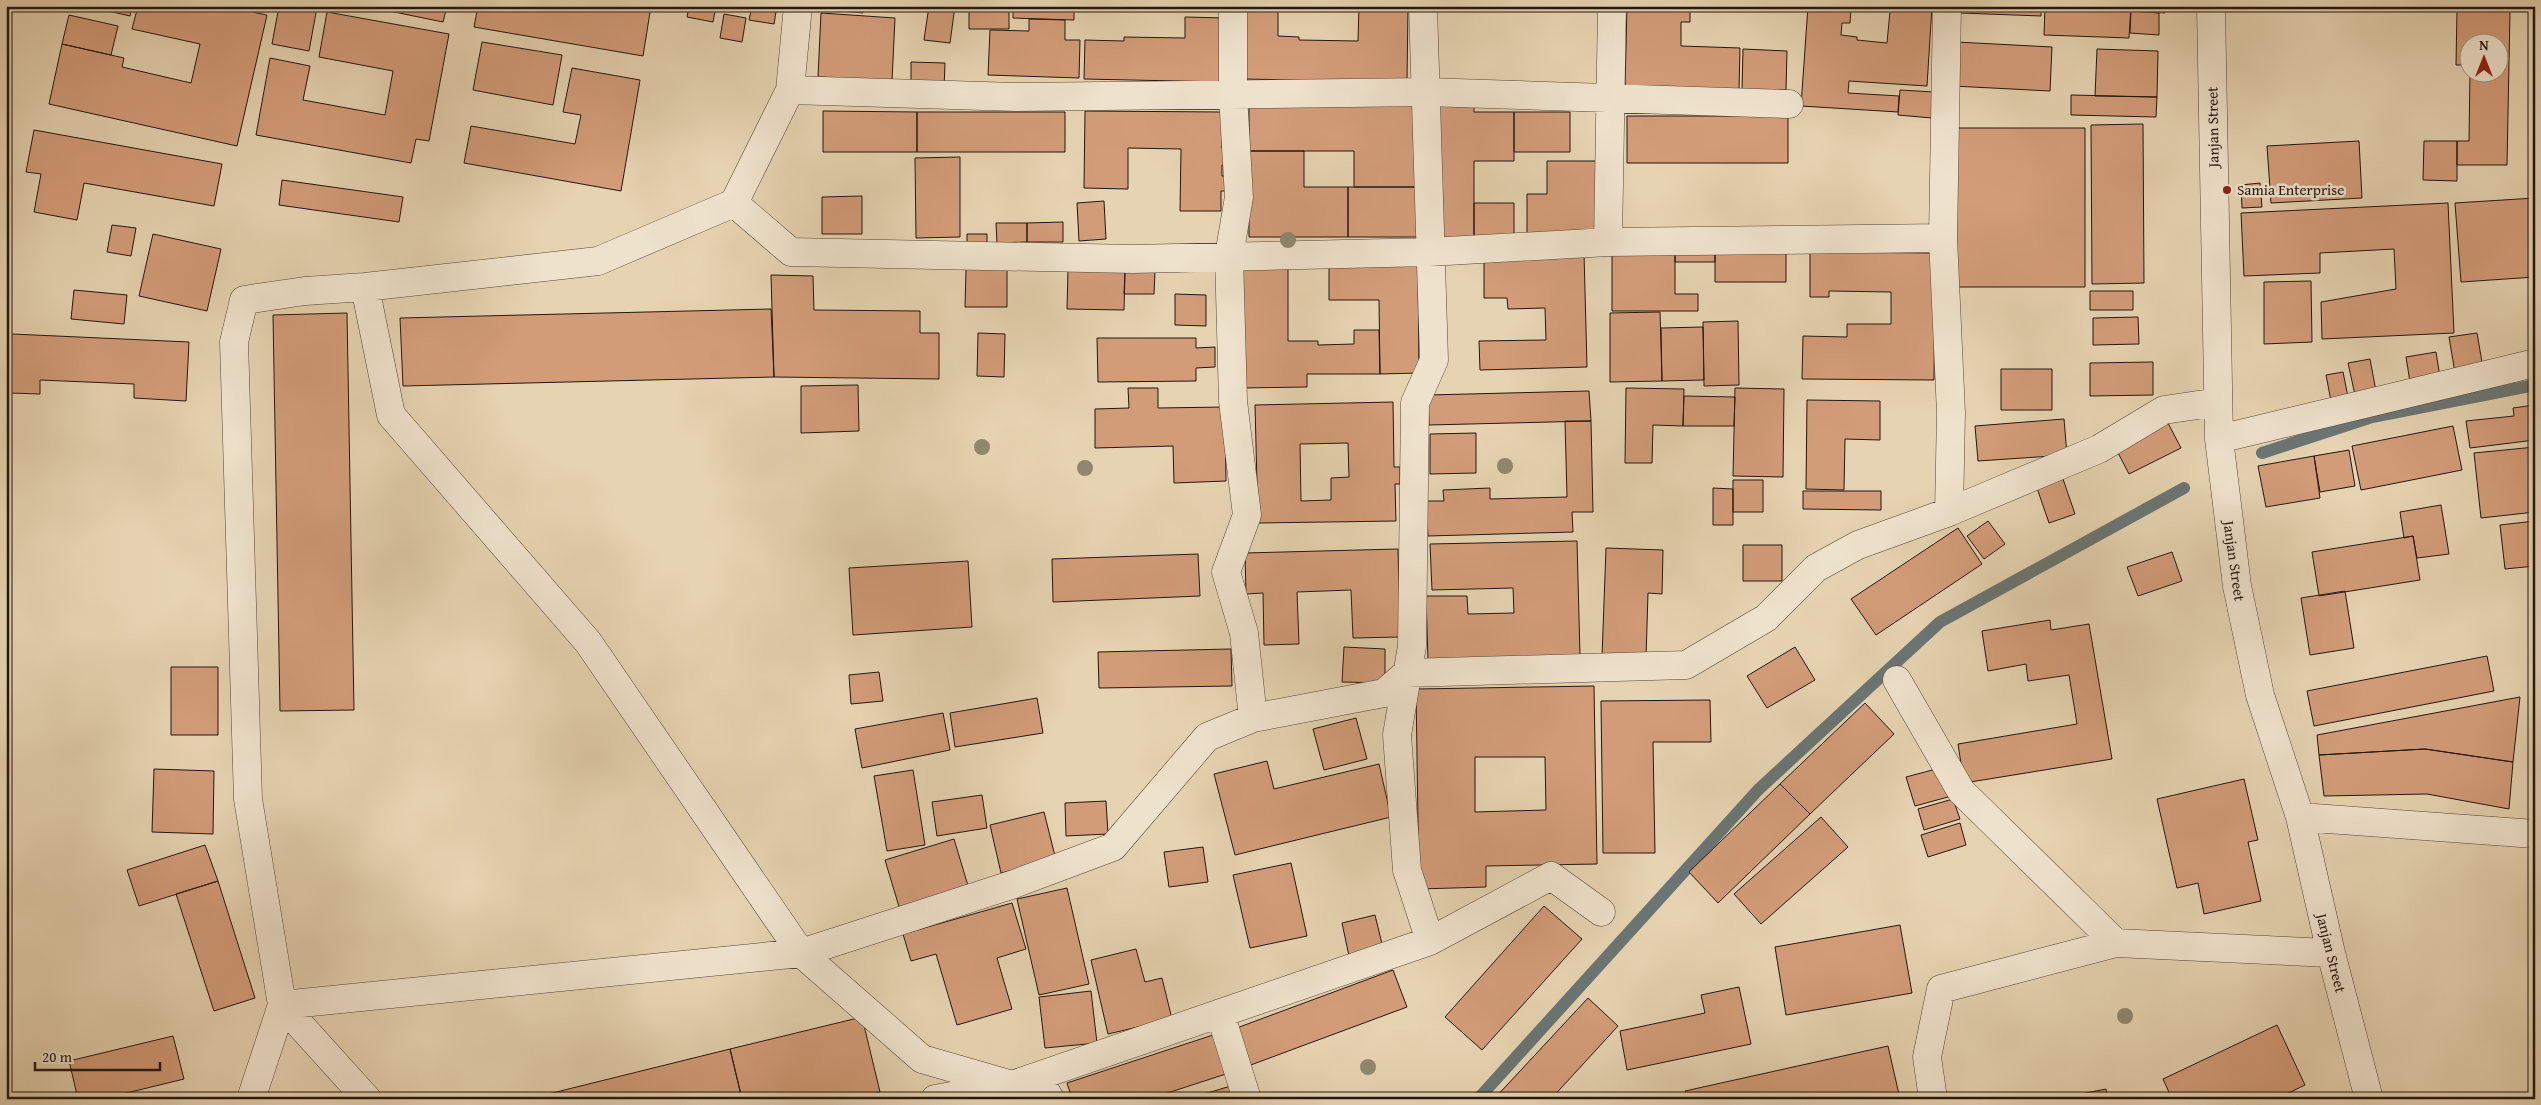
<svg xmlns="http://www.w3.org/2000/svg" width="2541" height="1105" font-family="'Gentium Book Plus',serif">
	<rect width="100%" height="100%" fill="#e6d3b1"/>
	<filter id="stains"><feTurbulence type="fractalNoise" baseFrequency=".004" numOctaves="4"/><feColorMatrix values="0 0 0 0 .2 0 0 0 0 .09 0 0 0 0 .02 0 0 0 .5 -.17"/></filter>
	<radialGradient id="worn" r=".72"><stop offset=".6" stop-color="#630" stop-opacity="0"/><stop offset="1" stop-color="#630" stop-opacity=".3"/></radialGradient>
	<g fill="none" stroke-linecap="round" stroke-linejoin="round">
		<path stroke="#6a7574" stroke-width="12" d="M2262 453 2372 417 2535 385
			M1478 1099 1758 790 1940 622 2184 488"/>
	</g>
	<path fill="#d39c79" stroke="#221611" fill-rule="evenodd" d="M86 6H132L130 16Z
		M138 6H254L252 12 267 15 237 146 49 104 62 44 124 58 122 67 191 83 200 44 132 29Z
		M279 6 317 7 309 51 272 44Z
		M365 6H447L443 22Z
		M478 6 610 7 651 6 643 56 474 27Z
		M689 6H716L713 22 687 17Z
		M752 6H777L774 24 749 20Z
		M821 6H863V13L821 9Z
		M929 6H955L950 43 924 40Z
		M969 6H1009V29H969Z
		M1013 6H1074V20L1013 18Z
		M1244 6H1278V36L1299 37V40L1358 41 1359 6H1408L1407 82 1243 79Z
		M1627 6H1690V22H1681V46L1740 48 1739 89 1625 87Z
		M1808 6H1932L1927 86 1849 81 1848 93 1899 96 1898 112 1801 106ZM1851 9 1890 11 1887 43 1857 40V37L1841 35 1842 23H1850Z
		M1961 6H2041V16L1960 13Z
		M2045 6H2131L2129 38 2044 35Z
		M2131 6H2165V13L2131 11Z
		M2533 7H2535V63H2531Z
		M2457 9 2510 11 2507 165H2457V141H2469L2470 72H2498V42H2468V65H2456Z
		M2131 11 2159 13V35L2130 33Z
		M327 12 449 34 429 141 416 139 411 163 256 135 270 58 310 66 303 100 385 115 393 71 319 57Z
		M821 13 895 18 892 81 818 77Z
		M724 14 746 18 742 42 720 38Z
		M69 15 118 26 111 55 62 44Z
		M1185 17 1226 18 1225 82 1084 79 1085 40 1124 41V37L1185 38Z
		M1029 19 1065 20V40H1080L1079 78 988 75 990 30 1029 31Z
		M482 42 562 55 553 105 473 90Z
		M1956 42 2052 47 2050 91 1953 86Z
		M1743 49 1787 51 1786 90H1742Z
		M2097 49 2158 51 2157 97 2095 96Z
		M911 62 945 63 944 89 911 88Z
		M572 68 640 80 621 191 464 163 471 126 575 144 581 115 563 112Z
		M1900 90 1934 92 1932 118 1898 115Z
		M2071 95 2157 97 2156 117 2071 115Z
		M1249 104H1419V187H1354V151H1249Z
		M1437 106H1474V112H1514V161H1474V243H1437Z
		M823 111 917 112V152H823Z
		M1085 111 1222 112V148H1230L1229 165H1222V176H1230L1229 191H1221V211H1180L1181 149 1128 148V189L1084 188Z
		M917 112H1065V152H917Z
		M1514 112H1570V152H1514Z
		M1627 116H1788V163H1627Z
		M2143 124 2144 283 2092 284 2091 125Z
		M1952 128H2085V287H1953Z
		M34 130 222 164 214 206 84 183 77 220 34 212 41 174 26 172Z
		M2359 141 2362 198 2271 203 2267 146Z
		M2424 141H2457V181L2423 180Z
		M1249 151H1304V187H1348V237H1249Z
		M960 157V237L916 238 915 158Z
		M1547 161H1598V235H1527V194H1547Z
		M282 180 403 197 399 222 279 205Z
		M2260 183 2262 207 2242 208 2241 185Z
		M1348 187H1419V237H1348Z
		M862 196V234H822V197Z
		M2535 198V277L2461 282 2455 203Z
		M1104 201 1106 239 1079 241 1077 203Z
		M1474 203H1514V236H1474Z
		M2448 203 2454 333 2322 339 2321 302 2396 289 2394 249 2320 253V273L2244 276 2241 213Z
		M1063 222V242H1027V223Z
		M996 223H1027V242L997 243Z
		M112 225 136 228 131 256 107 252Z
		M153 234 221 249 207 311 139 296Z
		M967 234H987V243H967Z
		M1612 247H1675V294H1698V311H1612Z
		M1675 247H1715V262H1675Z
		M1715 247H1786V282H1715Z
		M1810 252 1935 253 1934 380 1802 379 1803 336 1847 337V324H1891V292L1829 291V297H1810Z
		M1584 253 1587 367 1480 370 1479 341 1546 340 1545 308 1508 309 1507 298H1484V256Z
		M1418 262 1419 373 1380 374 1379 300H1329V263Z
		M966 269H1007V307H965Z
		M1240 269H1288V341H1318V345L1354 344V330H1379L1380 374H1307V387L1241 388Z
		M1068 270 1125 271 1124 310 1067 309Z
		M1125 271H1155L1154 294H1124Z
		M771 275 813 276 814 310 920 311V333H939V379L774 377Z
		M2311 281 2312 342 2264 344V282Z
		M74 290 127 295 124 324 71 319Z
		M2090 291H2133V310H2090Z
		M1175 294 1206 295V326L1175 325Z
		M771 309 774 377 403 386 400 318Z
		M1660 312 1662 381 1610 382V313Z
		M347 313 354 710 280 711 273 315Z
		M2138 317 2139 344 2093 345V318Z
		M1738 321 1739 385 1704 386 1703 322Z
		M1703 327 1704 380 1662 381 1661 328Z
		M978 333 1005 334 1004 377 977 376Z
		M2477 333 2483 368 2455 373 2449 337Z
		M12 334 189 342 186 401 134 398V384L40 380V394L10 393Z
		M1097 338H1196V348L1215 347V367L1196 368V381L1098 382Z
		M2436 352 2440 377 2410 382 2406 357Z
		M2370 359 2376 391 2355 395 2348 363Z
		M2153 362V395L2090 396V363Z
		M2001 369H2052V410H2001Z
		M2343 372 2348 397 2331 401 2326 375Z
		M858 385 859 431 801 433V386Z
		M1128 388H1158V408L1225 407 1226 481 1174 483 1173 446 1095 448V409L1129 408Z
		M1626 388 1684 389 1683 426 1653 425 1652 463H1625Z
		M1735 388 1784 389 1783 477 1733 476Z
		M1589 391 1591 421 1429 425 1428 395Z
		M1684 396 1735 397 1734 426H1683Z
		M1807 400 1880 401V440L1845 439 1844 490 1806 489Z
		M1393 402 1394 467H1400V484H1395L1396 521 1258 523 1255 405ZM1348 443 1349 477 1331 478V500L1301 501 1300 444Z
		M2535 405V440L2470 448 2466 421 2514 416 2513 408Z
		M2064 419 2067 455 1978 461 1975 426Z
		M1565 421H1591L1593 512H1572L1573 532 1428 536 1426 501H1444L1443 490 1490 488V499L1567 497Z
		M2168 423 2181 448 2129 474 2116 449Z
		M2453 426 2462 470 2361 490 2352 446Z
		M1476 433V473L1430 474V434Z
		M2535 447V512L2481 518 2474 453Z
		M2349 450 2355 486 2320 492 2314 456Z
		M2314 456 2320 498 2266 507 2258 466Z
		M2063 479 2075 514 2049 523 2037 488Z
		M1733 480H1763V512H1733Z
		M1713 488 1733 489V525H1713Z
		M1803 491H1881V510L1803 509Z
		M2441 505 2449 554 2417 558 2413 536 2404 538 2400 512Z
		M1988 521 2005 544 1984 559 1967 536Z
		M2535 521V566L2505 569 2500 525Z
		M1958 528 1982 564 1876 635 1851 599Z
		M2413 536 2420 580 2319 596 2312 552Z
		M1577 541 1580 656 1428 660 1426 596H1467L1468 614 1514 613 1513 588 1432 590 1430 544Z
		M1743 545H1782V581H1743Z
		M1606 548 1663 550 1662 594 1648 593 1646 658 1602 657Z
		M1398 549 1400 637 1353 638 1351 590 1297 592 1299 644 1264 645 1263 593 1246 594 1245 553Z
		M2172 552 2182 581 2138 596 2127 567Z
		M1198 554 1200 596 1053 602 1052 559Z
		M968 561 972 627 853 635 849 568Z
		M2345 591 2354 648 2310 655 2301 598Z
		M2050 620 2051 630 2089 624 2112 759 1964 783 1958 744 2077 724 2069 675 2028 681 2026 664 1988 671 1982 631Z
		M1344 647 1385 649V683L1342 682Z
		M1795 647 1815 680 1767 708 1747 676Z
		M1231 649 1232 686 1099 688 1098 652Z
		M2487 656 2494 691 2314 726 2307 691Z
		M171 667H218V735H171Z
		M879 672 883 701 851 704 849 675Z
		M1594 686 1597 864 1486 866V887L1419 889 1416 689ZM1475 757H1545L1546 810 1475 812Z
		M2520 697 2513 762 2425 749 2319 755 2317 735Z
		M1037 698 1043 733 955 747 950 713Z
		M1710 700 1711 742H1653L1655 853H1603L1601 701Z
		M1865 703 1894 734 1810 814 1780 784Z
		M943 713 950 750 862 768 855 729Z
		M1356 718 1367 759 1324 770 1313 729Z
		M2425 749 2513 762 2509 809 2427 794 2324 796 2319 755Z
		M1267 761 1274 789 1379 764 1391 817 1235 855 1214 774Z
		M1940 768 1948 797 1915 806 1906 777Z
		M154 769 214 771 213 834 152 832Z
		M913 770 925 845 887 851 874 776Z
		M2244 779 2258 840 2248 842 2261 901 2204 914 2198 883 2177 888 2157 799Z
		M1780 784 1810 814 1718 903 1689 872Z
		M982 795 987 828 937 836 932 802Z
		M1953 799 1960 819 1924 830 1918 809Z
		M1106 801 1108 834 1066 836 1065 803Z
		M1044 812 1056 860 1001 873 990 825Z
		M1821 817 1848 847 1761 924 1734 894Z
		M1960 823 1966 845 1928 857 1921 835Z
		M954 839 969 889 900 910 885 860Z
		M205 845 218 881 139 906 127 870Z
		M1203 847 1208 882 1169 887 1164 852Z
		M1291 863 1307 936 1250 948 1233 875Z
		M218 881 255 998 214 1011 176 894Z
		M1067 888 1089 984 1039 995 1017 899Z
		M1012 903 1026 949 997 958 1012 1009 957 1025 936 954 911 961 903 934Z
		M1544 906 1582 939 1482 1050 1445 1017Z
		M1375 915 1383 948 1349 956 1342 923Z
		M1900 925 1912 993 1786 1015 1775 947Z
		M1136 949 1145 982 1162 978 1172 1019 1108 1034 1091 960Z
		M1393 970 1407 1007 1248 1066 1234 1029Z
		M1739 987 1751 1044 1627 1070 1620 1031 1705 1013 1701 995Z
		M1091 991 1097 1043 1045 1048 1039 997Z
		M1588 998 1618 1026 1551 1099H1494Z
		M862 1017 880 1092 852 1099H742L730 1049Z
		M2277 1025 2305 1085 2276 1099H2172L2163 1079Z
		M1216 1034 1229 1073 1149 1099H1072L1067 1083Z
		M173 1036 184 1079 102 1099H78L69 1061Z
		M1888 1046 1900 1099H1687L1685 1091Z
		M730 1049 742 1099H528Z
		M1234 1085 1238 1099H1202L1201 1095Z
		M2106 1089 2108 1099H2055Z"/>
	<g fill="none" stroke-linecap="round" stroke-linejoin="round">
		<g stroke="#534539" stroke-width="29">
			<path id="minor" d="M798 6 790 90 734 203 791 252 1133 259 1429 252 1608 242 1943 238
				M1233 6V95L1239 197 1229 256 1233 401 1247 515 1226 572 1244 633 1253 718
				M1423 6 1434 360 1415 403 1412 646 1397 735 1407 870 1430 941
				M2211 6 2219 439 2237 586 2260 695 2300 817 2331 953 2369 1099
				M790 90 1016 97 1426 92 1789 104
				M1608 242 1612 6
				M365 287 391 415 588 642 801 953 922 1059 1012 1085 1045 1090 1050 1099
				M2219 439 2535 363
				M1949 512 2099 449 2164 410 2218 402
				M1897 680 1961 791 2116 943
				M2300 817 2535 834
				M282 1005 801 953 1014 884 1113 847 1207 737 1253 718 1384 693 1407 673 1686 665 1766 618 1816 568 1858 545 1949 512 1951 413 1943 238 1947 6
				M282 1005 367 1099
				M1220 1013 1247 1099
				M251 1099 282 1005 248 799 234 342 244 300 305 291 365 287 598 261 734 203
				M935 1099 1012 1085 1430 941 1551 876 1601 912
				M1933 1099 1927 1057 1941 989 2116 943 2331 953"/>
		</g>
		<use href="#minor" stroke="#efe2cc" stroke-width="28"/>
	</g>
	<g fill="#91876e">
		<circle cx="1288" cy="240" r="8"/>
		<circle cx="982" cy="447" r="8"/>
		<circle cx="1505" cy="466" r="8"/>
		<circle cx="1085" cy="468" r="8"/>
		<circle cx="2125" cy="1016" r="8"/>
		<circle cx="1368" cy="1067" r="8"/>
	</g>
	<circle fill="#8f2418" stroke="#efe2cc" stroke-width="2" cx="2227" cy="190" r="5"/>
	<g text-anchor="middle" stroke-width="5" stroke-linejoin="round" paint-order="stroke">
		<g font-size="15" fill="#221611" stroke="#efe2cc">
			<text transform="translate(2213 127) rotate(-91)" y="5">Janjan Street</text>
			<text transform="translate(2234 561) rotate(82)" y="5">Janjan Street</text>
			<text transform="translate(2331 953) rotate(76)" y="5">Janjan Street</text>
		</g>
		<g font-size="15" fill="#221611" stroke="#efe2cc" text-anchor="start">
			<text x="2237" y="195">Samia Enterprise</text>
		</g>
	</g>
	<rect width="2541" height="1105" fill="none" stroke="#e6d3b1" stroke-width="25"/>
	<rect x="8" y="8" width="2526" height="1090" fill="none" stroke="#221611" stroke-width="2.5"/>
	<rect x="12" y="12" width="2516" height="1080" fill="none" stroke="#221611"/>
	<g transform="translate(2484 58)"><circle r="24" fill="#efe2cc" stroke="#9d9081"/>
	<path d="M0-4L9 19L0 12L-9 19Z" fill="#8f2418"/>
	<text y="-8" font-size="14" font-weight="bold" text-anchor="middle" fill="#221611">N</text>
	</g>
	<path d="M35 1062v8h125v-8" fill="none" stroke="#221611" stroke-width="2.5"/>
	<text x="42" y="1062" font-size="15" fill="#221611" stroke="#efe2cc" stroke-width="4" paint-order="stroke">20 m</text>
	<rect width="100%" height="100%" filter="url(#stains)"/>
	<rect width="100%" height="100%" fill="url(#worn)"/>
</svg>
